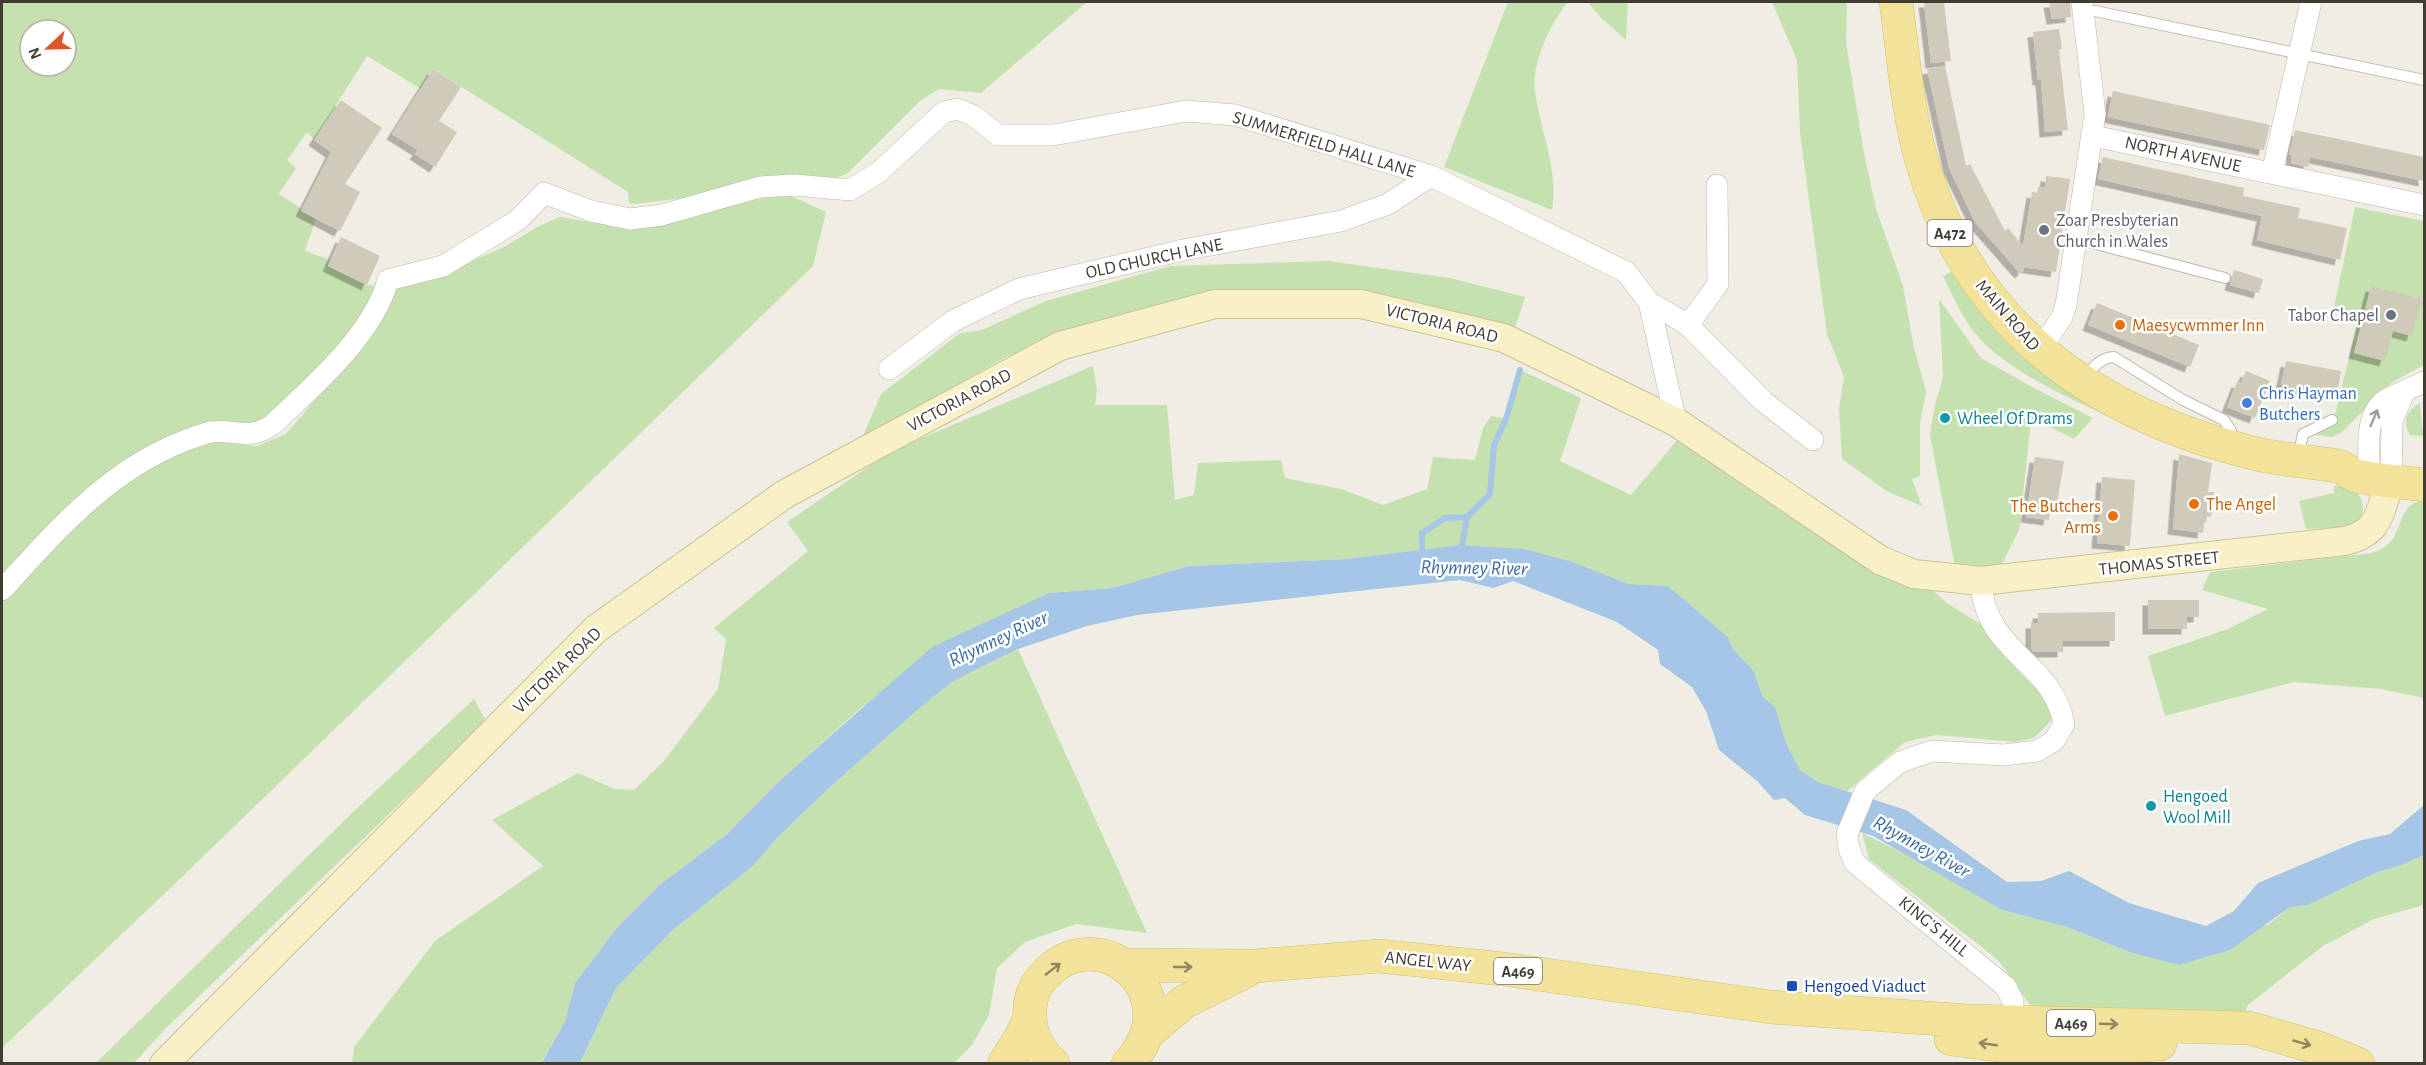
<svg xmlns="http://www.w3.org/2000/svg" width="2426" height="1065" font-family="'Alegreya Sans',sans-serif">
	<defs>
		<filter id="shadow"><feDropShadow dx="-5.5" dy="5.5" stdDeviation="0" flood-color="#0004"/></filter>
	</defs>
	<rect width="100%" height="100%" fill="#f0ede4"/>
	<path fill="#c6e1b0" fill-rule="evenodd" d="M2 2H1087L981 93 939 89 921 100 848 173 837 178 790 174 700 196 635 204 629 203 628 192 433 69 421 89 367 56 314 140 307 132 287 160 296 168 279 194 316 218 305 251 330 260 328 266 367 285 383 287 352 332 268 421 97 481 2 575ZM30 30H66V66H30Z
		M1508 2H1568C1551 22 1531 64 1535 91 1540 131 1559 170 1552 210L1444 167Z
		M1588 2H1628L1626 40 1599 16Z
		M1772 2H1847L1846 42 1863 148 1876 209 1903 286 1913 343 1926 392 1920 424V476L1912 479 1922 506 1888 492 1842 459 1839 409 1844 377 1827 334 1800 133 1797 60Z
		M789 195 826 212 813 266 183 876 2 1048V601L95 504 127 478 183 449 214 441 257 446 286 434 370 336 394 288 449 271 506 246 539 226 560 217 635 230 749 200Z
		M2355 207 2424 221V365L2391 383 2341 433 2331 437 2315 435 2337 424 2335 415 2358 320 2333 312Z
		M1328 261 1450 278 1525 297 1514 331 1400 302 1249 290 1166 303 1058 334 1004 358 862 438 881 394 960 333 982 330 1046 301 1170 266Z
		M1955 270 2156 437C2103 413 2019 381 1980 339 1963 320 1954 298 1943 276Z
		M1939 299 1981 358 2032 387 2093 418 2074 439 2040 422H2031L2019 530 2001 566 1955 567 1930 435 1934 409 1943 377Z
		M1093 366 1097 390 1095 405H1167L1175 500 1194 495 1198 463 1281 460 1285 478 1341 489 1383 505 1427 489 1433 457 1475 460 1483 428 1491 416 1506 419 1520 370 1581 398 1560 461 1631 495 1679 438 1930 588 1947 603 1982 625 2016 668 2050 703 2053 719 2034 738 2015 742 1937 735 1905 742 1847 791 1818 782 1800 770 1786 743 1775 708 1763 697 1753 670 1733 649 1728 637 1668 586 1629 584 1570 561 1524 549 1460 545 1346 559 1189 566 1112 588 1049 593 862 707 779 781 727 834 657 887 619 925 575 983 565 1021 541 1063 352 1064 354 1047 435 941 543 866 492 820 578 773 615 789 634 790 664 761 718 689 726 639 714 628 808 551 787 522 893 450Z
		M2420 403 2423 436 2410 435C2401 420 2407 411 2420 403Z
		M2334 486C2340 486 2347 486 2352 489 2363 495 2368 512 2357 521 2345 530 2320 528 2306 529L2299 501 2334 493Z
		M2424 500V698L2381 689 2294 682 2165 716 2148 656 2228 629 2268 609 2202 590 2210 572 2372 553C2382 549 2390 545 2395 535 2403 519 2403 503 2424 500Z
		M1018 649 1147 933 1076 924 1025 942 997 968 989 1015 972 1045 954 1063 580 1064 616 988 674 929 754 865 777 838 830 787 922 706 955 680Z
		M474 699 486 721 166 1028 134 1063 95 1064 352 813Z
		M1862 833 1921 862 2002 910 2064 926 2129 952 2179 965 2269 924 2290 907 2308 905 2375 873 2404 864 2424 855V905L2374 919 2323 946 2248 1005 2241 1020 2038 1016 1998 960 1869 859Z"/>
	<path fill="#a5c6e7" d="M1460 545 1524 549 1570 561 1629 584 1668 586 1728 637 1733 649 1753 670 1763 697 1775 707 1786 743 1800 770 1818 782 1906 810 2007 882 2041 881 2069 871 2129 903 2206 926 2234 911 2258 883 2358 841 2390 834 2424 805V855L2404 864 2375 873 2308 905 2290 907 2230 950 2179 965 2129 952 2064 926 2002 910 1873 836 1805 815 1785 798 1774 800 1757 781 1719 750 1706 711 1692 687 1660 664 1658 650 1617 622 1513 581 1493 588 1460 580 1137 615 1087 626 1018 649 955 680 922 706 830 787 777 838 754 865 674 929 616 988 580 1063 541 1064 565 1021 575 983 619 925 658 886 727 834 779 781 932 647 1049 593 1112 588 1189 566 1346 559Z"/>
	<g fill="none" stroke-linecap="round" stroke-linejoin="round">
		<path stroke="#a5c6e7" stroke-width="6" d="M1461 551 1467 517 1490 494 1494 445 1506 419 1520 370
			M1422 555V533L1445 518 1467 517"/>
	</g>
	<path fill="#d0cabb" filter="url(#shadow)" d="M1924 2H1944L1951 61 1931 63Z
		M2049 2H2070L2071 17 2052 19Z
		M2059 29 2062 49 2059 50 2068 130 2045 132 2041 80H2038L2033 32Z
		M1945 66 1966 166 1970 164 2005 231 2008 228 2023 246 2032 192 2037 193 2038 187 2045 188 2046 176 2070 179 2056 272 2023 267 2024 270 2020 273 1975 222 1949 168 1927 69Z
		M433 69 461 87 439 121 457 132 435 167 415 154 418 150 392 134Z
		M2113 91 2270 125 2264 150 2108 117Z
		M341 100 382 128 345 184 360 192 340 231 301 211 331 152 314 140Z
		M2295 130 2424 157V181L2310 157 2308 167 2291 163 2292 155H2289Z
		M2103 157 2244 188 2243 196 2300 208 2298 218 2347 228 2340 260 2257 240 2262 216 2098 179Z
		M341 237 380 256 367 285 328 266Z
		M2234 270 2263 279 2259 293 2230 285Z
		M2371 286 2422 299 2412 336 2393 331 2385 361 2354 353Z
		M2097 303 2199 345 2190 367 2088 325Z
		M2286 361 2341 371 2337 395 2281 385Z
		M2246 371 2270 381 2255 418 2227 407 2237 382 2241 383Z
		M2179 454 2212 463 2208 492H2214L2211 517 2205 516 2203 533 2173 529Z
		M2035 457 2064 461 2057 503H2051L2049 520 2026 517Z
		M2102 477 2135 480 2130 546 2097 543Z
		M2148 600H2199V617H2187V629H2148Z
		M2115 612V641H2063V652H2034L2031 649V623H2038V613Z"/>
	<g fill="none" stroke-linecap="round" stroke-linejoin="round">
		<g stroke="#bdb8ab" stroke-width="12">
			<path id="service" d="M2083 11H2095L2424 80
				M2077 239 2225 278
				M2085 378C2091 368 2102 357 2114 357L2183 400 2224 420 2231 431 2227 442
				M2298 458 2303 434 2332 420"/>
		</g>
		<g stroke="#bdb8ab" stroke-width="22">
			<path id="minor" d="M2093 136 2424 205
				M2272 173 2311 2
				M1649 302 1688 325 1718 284 1717 185
				M1688 325 1763 401 1813 440
				M2039 352 2062 317 2066 305 2095 114 2082 2
				M889 369 953 321 1019 289 1183 250 1341 221 1388 204 1431 176
				M2370 478C2369 453 2362 410 2391 397 2402 392 2413 387 2424 382
				M2391 481 2392 420 2404 393
				M1981 581C1984 654 2053 660 2064 724L2054 741 2037 751 2004 755 1932 751 1900 762 1865 791 1847 834 1849 849 1855 863 2006 987 2013 1001V1022
				M2 590C56 531 107 471 184 441 192 438 202 434 211 432 236 429 249 441 272 425 313 387 373 335 388 280L443 266 518 220 544 193 591 211 630 219 662 215 760 187 795 185 850 190 879 172 944 112 958 109 974 116 998 135H1053L1186 111 1235 115 1431 176 1626 272 1649 302 1676 422"/>
		</g>
		<g stroke="#cbc297" stroke-width="30">
			<path id="secondary" d="M164 1064 596 629 785 494 1060 346 1215 304H1361L1504 338 1676 422 1880 560 1914 574 1981 581 2345 541C2382 532 2378 512 2391 481"/>
		</g>
		<g stroke="#d6c06c" stroke-width="34">
			<path id="primary" d="M1896 2C1903 53 1907 108 1921 158 1968 328 2097 416 2261 455 2287 460 2312 462 2338 466 2346 467 2349 475 2357 476 2379 481 2402 482 2424 485
				M1124 965 1255 966 1379 956 1503 969 1771 1007 1969 1021 2249 1028 2319 1048 2358 1064
				M1148 1033 1184 1002 1246 971
				M1951 1039 2037 1050 2160 1044
				M1004 1064 1021 1037 1029 1019
				M1053 1064C1036 1048 1028 1030 1030 1007 1031 995 1036 984 1045 975 1099 916 1192 994 1128 1064"/>
		</g>
		<use href="#service" stroke="#fff" stroke-width="10"/>
		<use href="#minor" stroke="#fff" stroke-width="21"/>
		<use href="#secondary" stroke="#f8f1c5" stroke-width="28"/>
		<use href="#primary" stroke="#f3e299" stroke-width="33"/>
	</g>
	<defs><path id="oneway-shaft" d="M-6 0H5M1.5-3L5.5 0L1.5 3" fill="none" stroke-width="1.6" stroke-linecap="round" stroke-linejoin="round" transform="scale(1.5)"/></defs>
	<use stroke="#a09e9a" href="#oneway-shaft" transform="translate(2374 418) rotate(-67)"/>
	<g stroke="#918761">
		<use href="#oneway-shaft" transform="translate(1183 967)"/>
		<use href="#oneway-shaft" transform="translate(1053 969) rotate(-38)"/>
		<use href="#oneway-shaft" transform="translate(2109 1024) rotate(2)"/>
		<use href="#oneway-shaft" transform="translate(2302 1043) rotate(16)"/>
		<use href="#oneway-shaft" transform="translate(1988 1044) rotate(-172)"/>
	</g>
	<g fill="#6b7280" stroke="#fff" stroke-width="2">
		<circle cx="2044" cy="230" r="6"/>
		<circle cx="2391" cy="315" r="6"/>
	</g>
	<g fill="#e8710a" stroke="#fff" stroke-width="2">
		<circle cx="2120" cy="325" r="6"/>
		<circle cx="2194" cy="504" r="6"/>
		<circle cx="2113" cy="516" r="6"/>
	</g>
	<circle fill="#3f7fe0" stroke="#fff" stroke-width="2" cx="2247" cy="403" r="6"/>
	<g fill="#0f9aa8" stroke="#fff" stroke-width="2">
		<circle cx="1945" cy="418" r="6"/>
		<circle cx="2151" cy="806" r="6"/>
	</g>
	<rect fill="#1a4fb4" stroke="#fff" stroke-width="2" x="1786" y="980" width="12" height="12" rx="3"/>
	<g text-anchor="middle" stroke-width="5" stroke-linejoin="round" paint-order="stroke">
		<g fill="#fff" stroke="#7a7771" stroke-width="1.5">
			<rect x="1927.5" y="220" width="45" height="26" rx="4.5"/>
			<rect x="1494" y="958" width="48" height="26" rx="4.5"/>
			<rect x="2047" y="1010" width="48" height="26" rx="4.5"/>
		</g>
		<g font-size="16" font-weight="bold" fill="#413d34">
			<text x="1950" y="239">A472</text>
			<text x="1518" y="977">A469</text>
			<text x="2071" y="1029">A469</text>
		</g>
		<g font-size="18" fill="#413d34" stroke="#fff">
			<text transform="translate(1324 144) rotate(17)" y="6">SUMMERFIELD HALL LANE</text>
			<text transform="translate(2183 154) rotate(12)" y="6">NORTH AVENUE</text>
			<text transform="translate(1154 258) rotate(-12)" y="6">OLD CHURCH LANE</text>
			<text transform="translate(2008 315) rotate(49)" y="6">MAIN ROAD</text>
			<text transform="translate(1442 323) rotate(14)" y="6">VICTORIA ROAD</text>
			<text transform="translate(959 400) rotate(-28)" y="6">VICTORIA ROAD</text>
			<text transform="translate(2159 563) rotate(-6)" y="6">THOMAS STREET</text>
			<text transform="translate(557 670) rotate(-44)" y="6">VICTORIA ROAD</text>
			<text transform="translate(1934 926) rotate(39)" y="6">KING'S HILL</text>
			<text transform="translate(1428 961) rotate(6)" y="6">ANGEL WAY</text>
		</g>
		<g font-size="18" fill="#5b616d" stroke="#fff" text-anchor="start">
			<text x="2056" y="226">Zoar Presbyterian<tspan x="2056" dy="21">Church in Wales</tspan></text>
			<text x="2379" y="321" text-anchor="end">Tabor Chapel</text>
		</g>
		<g font-size="18" fill="#c56008" stroke="#fff" text-anchor="start">
			<text x="2132" y="331">Maesycwmmer Inn</text>
			<text x="2206" y="510">The Angel</text>
			<text x="2101" y="512" text-anchor="end">The Butchers<tspan x="2101" dy="21">Arms</tspan></text>
		</g>
		<g font-size="18" fill="#366cbe" stroke="#fff" text-anchor="start">
			<text x="2259" y="399">Chris Hayman<tspan x="2259" dy="21">Butchers</tspan></text>
		</g>
		<g font-size="18" fill="#0d838f" stroke="#fff" text-anchor="start">
			<text x="1957" y="424">Wheel Of Drams</text>
			<text x="2163" y="802">Hengoed<tspan x="2163" dy="21">Wool Mill</tspan></text>
		</g>
		<g font-size="18" fill="#164399" stroke="#fff" text-anchor="start">
			<text x="1804" y="992">Hengoed Viaduct</text>
		</g>
		<g font-size="20" font-style="italic" fill="#3a6ca1" stroke="#fff">
			<text transform="translate(1474 567) rotate(1)" y="7">Rhymney River</text>
			<text transform="translate(998 638) rotate(-25)" y="7">Rhymney River</text>
			<text transform="translate(1922 846) rotate(29)" y="7">Rhymney River</text>
		</g>
	</g>
	<rect width="2426" height="1065" fill="none" stroke="#413d34" stroke-width="6"/>
	<g transform="translate(48 48) rotate(248)"><circle r="28" fill="#ffffff" stroke="#b3b1ae" stroke-width="1.5"/>
	<path d="M0-4.5L10 22L0 15L-10 22Z" fill="#e35527"/>
	<text y="-9" font-size="16" font-weight="bold" text-anchor="middle" fill="#413d34">N</text>
	</g>
</svg>
